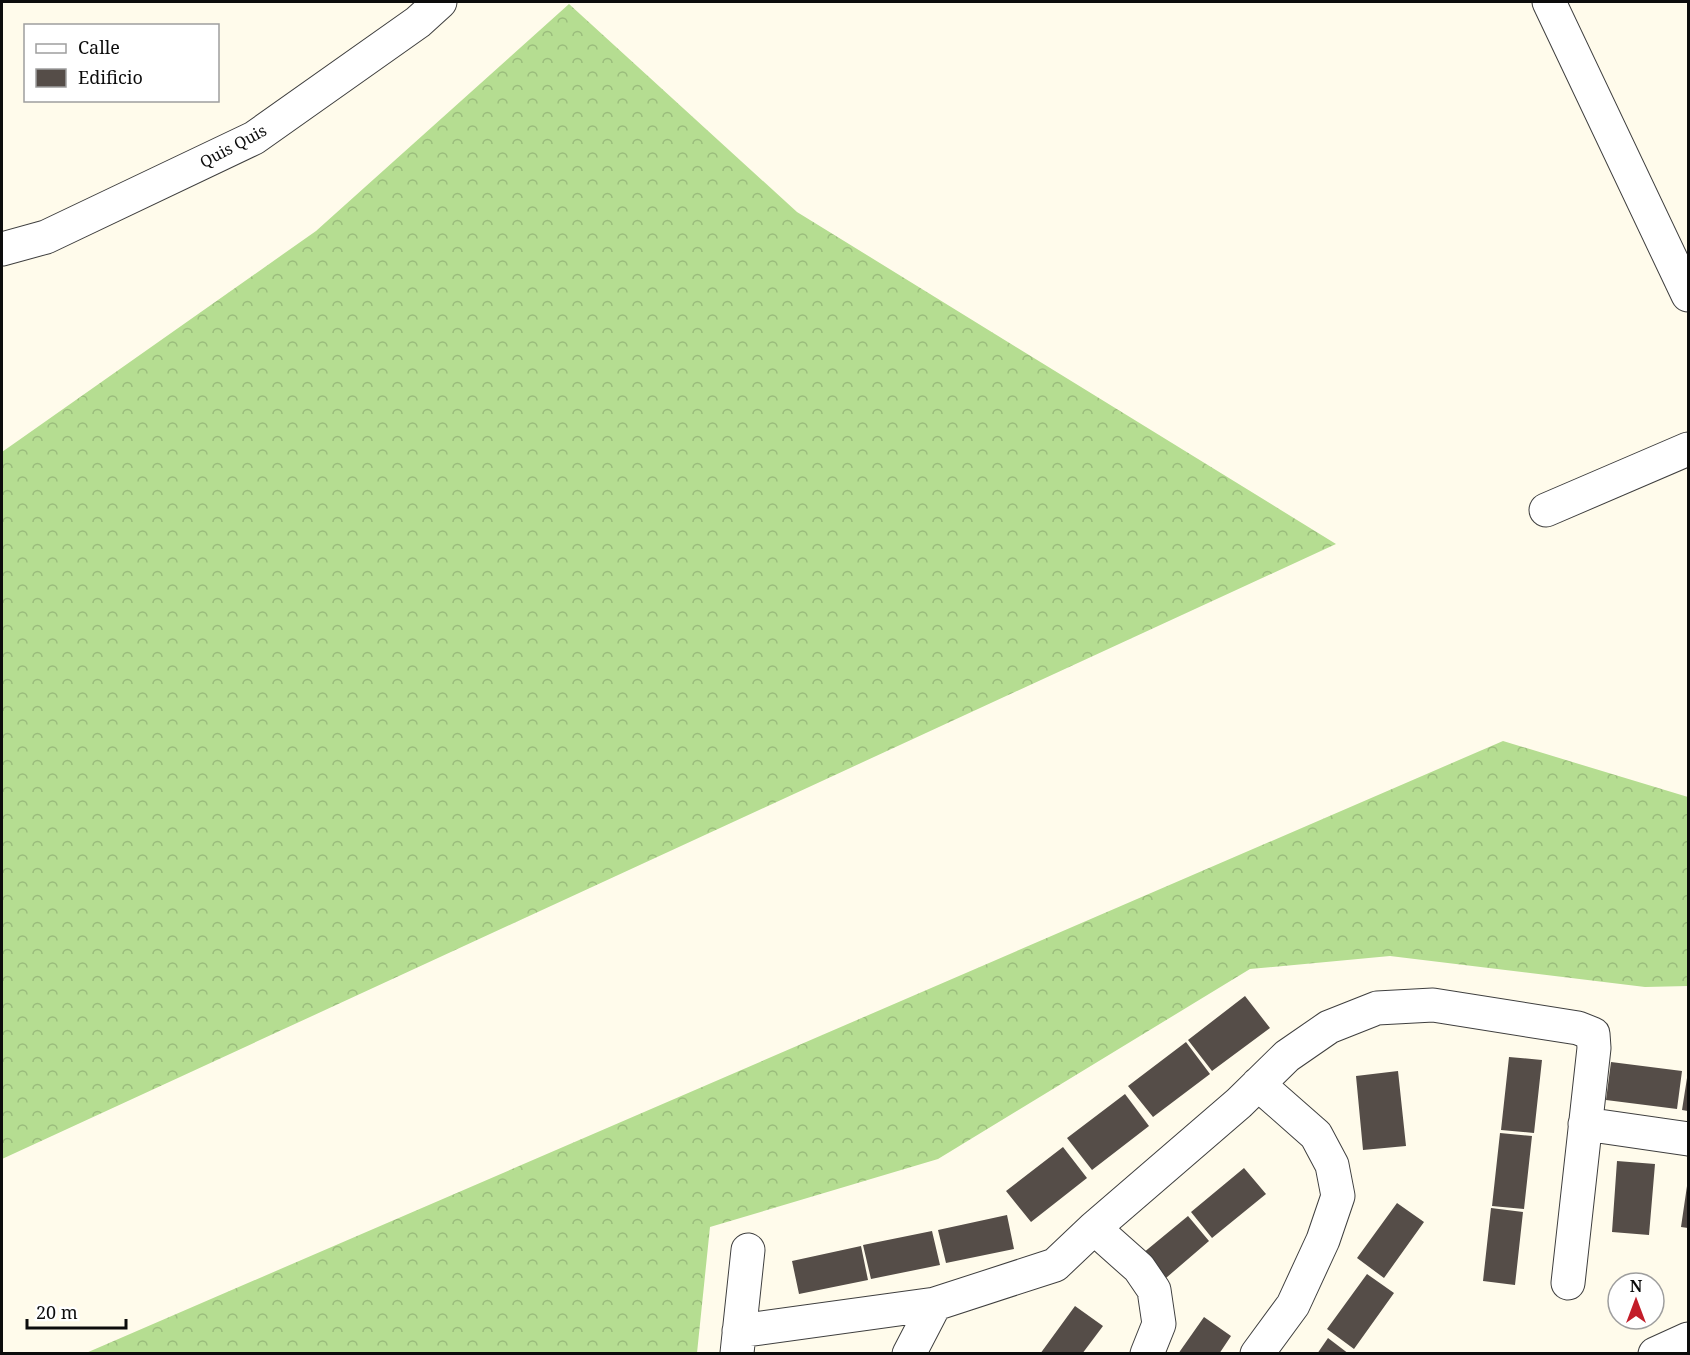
<svg xmlns="http://www.w3.org/2000/svg" width="1690" height="1355" font-family="'Noto Serif',serif">
	<defs>
		<pattern id="forest-crowns" width="20" height="18" patternUnits="userSpaceOnUse" patternTransform="scale(1.5)"><rect width="20" height="18" fill="#b5dd91"/><path d="M2 6a3 3 0 1 1 6 0M12 15a3 3 0 1 1 6 0" fill="none" stroke="#9abc7c"/></pattern>
	</defs>
	<rect width="100%" height="100%" fill="#fffbeb"/>
	<path fill="url(#forest-crowns)" d="M569 4 797 212 1336 544 2 1159V452L316 231Z
		M1503 741 1688 797V986L1645 987 1390 956 1250 969 938 1159 710 1227 697 1353H86Z"/>
	<path fill="#554d48" d="M1245 996 1270 1028 1212 1071 1188 1040Z
		M1186 1042 1210 1074 1153 1117 1128 1086Z
		M1509 1057 1542 1060 1534 1133 1501 1130Z
		M1611 1062 1682 1071 1677 1109 1606 1100Z
		M1398 1071 1406 1146 1363 1150 1356 1076Z
		M1687 1078H1688V1111L1682 1110Z
		M1125 1094 1149 1126 1092 1170 1067 1138Z
		M1500 1133 1532 1136 1524 1209 1492 1206Z
		M1063 1147 1087 1178 1031 1222 1006 1191Z
		M1617 1161 1655 1164 1649 1235 1612 1232Z
		M1244 1168 1266 1194 1212 1238 1191 1212Z
		M1687 1186H1688V1228L1681 1227Z
		M1397 1203 1424 1222 1384 1278 1357 1258Z
		M1491 1208 1523 1212 1515 1285 1483 1281Z
		M1007 1215 1014 1249 946 1263 938 1230Z
		M1188 1216 1209 1241 1159 1284 1137 1258Z
		M932 1231 940 1265 871 1279 863 1245Z
		M861 1246 868 1280 799 1294 792 1261Z
		M1367 1274 1394 1293 1354 1349 1327 1329Z
		M1075 1306 1103 1326 1082 1354H1040Z
		M1204 1317 1231 1336 1219 1354H1178Z
		M1328 1338 1349 1354H1317Z"/>
	<g fill="none" stroke-linecap="round" stroke-linejoin="round">
		<g stroke="#3f3f3f" stroke-width="35">
			<path id="minor" d="M1549 2 1688 295
				M2 249 46 237 254 138 418 22 440 2
				M1546 510 1688 449
				M1585 1124 1688 1139
				M1094 1228 1139 1268 1154 1290 1159 1324 1147 1354
				M739 1331 935 1304 1055 1265 1094 1228 1239 1103 1287 1056 1329 1027 1377 1008 1433 1005 1578 1028 1593 1034 1594 1048 1568 1283
				M737 1353 748 1250
				M909 1354 935 1304
				M1257 1354 1293 1305 1323 1240 1338 1196 1332 1165 1316 1135 1258 1084"/>
		</g>
		<g stroke="#3f3f3f" stroke-width="35">
			<path id="tertiary" d="M1655 1354 1688 1339"/>
		</g>
		<use href="#minor" stroke="#fff" stroke-width="33"/>
		<use href="#tertiary" stroke="#fff" stroke-width="33"/>
	</g>
	<g text-anchor="middle" stroke-width="6" stroke-linejoin="round" paint-order="stroke">
		<g font-size="16" fill="#0c0c0c" stroke="#fff">
			<text transform="translate(233 146) rotate(-28)" y="6">Quis Quis</text>
		</g>
	</g>
	<rect width="1690" height="1355" fill="none" stroke="#0c0c0c" stroke-width="6"/>
	<rect x="24" y="24" width="195" height="78" fill="#ffffff" stroke="#9e9e9e" stroke-width="1.5"/>
	<rect x="36" y="44" width="30" height="9" fill="#ffffff" stroke="#9e9e9e" stroke-width="1.5"/>
	<text x="78" y="54" font-size="18" fill="#0c0c0c">Calle</text>
	<rect x="36" y="69" width="30" height="18" fill="#554d48" stroke="#9e9e9e" stroke-width="1.5"/>
	<text x="78" y="84" font-size="18" fill="#0c0c0c">Edificio</text>
	<g transform="translate(1636 1301)"><circle r="28" fill="#ffffff" stroke="#9e9e9e" stroke-width="1.5"/>
	<path d="M0-4.5L10 22L0 15L-10 22Z" fill="#c31d29"/>
	<text y="-9" font-size="16" font-weight="bold" text-anchor="middle" fill="#0c0c0c">N</text>
	</g>
	<path d="M27 1319v9h99v-9" fill="none" stroke="#0c0c0c" stroke-width="3"/>
	<text x="36" y="1319" font-size="18" fill="#0c0c0c" stroke="#ffffff" stroke-width="4.5" paint-order="stroke">20 m</text>
</svg>
